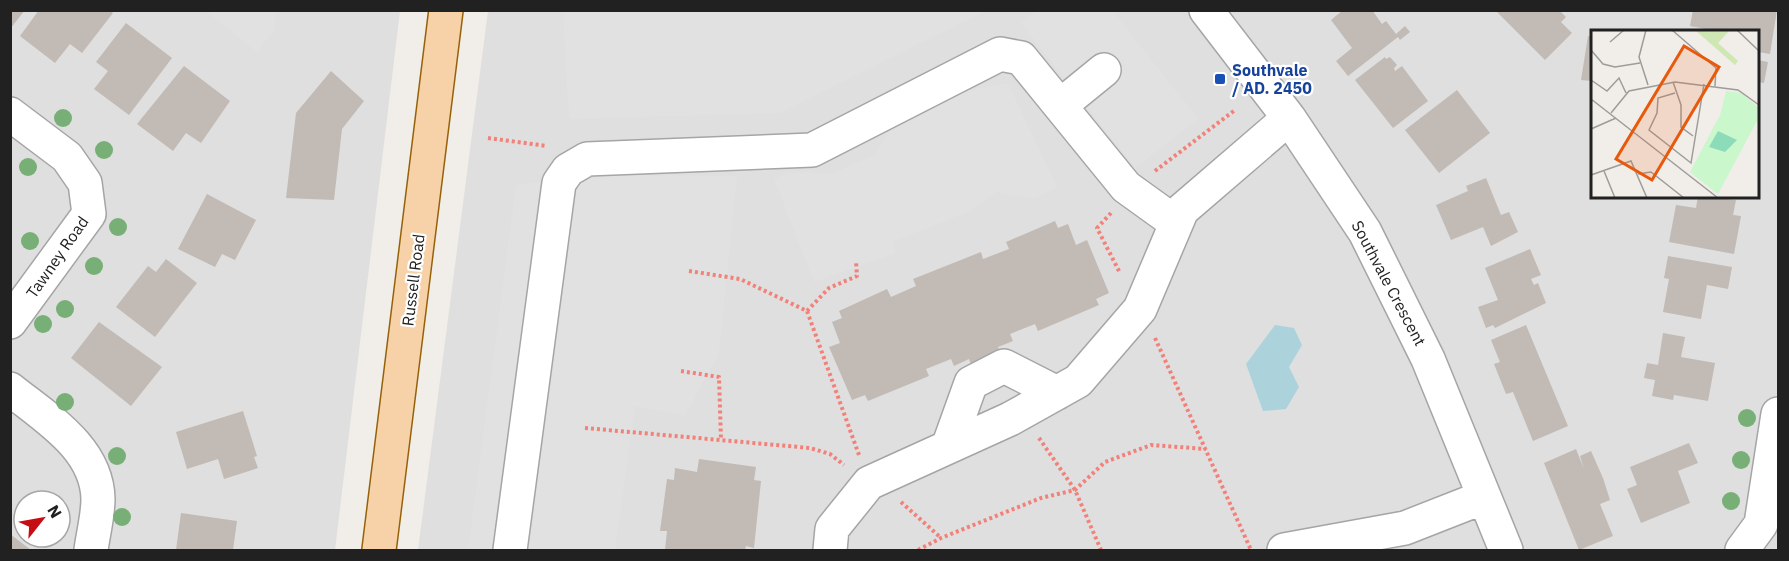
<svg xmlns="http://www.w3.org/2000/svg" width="1789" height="561" font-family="'IBM Plex Sans',sans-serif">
	<rect width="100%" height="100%" fill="#f1eee9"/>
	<path fill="#dfdfdf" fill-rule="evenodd" d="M10 11H400L335 550H11ZM24 501H60V537H24Z
		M488 11H1778V550H418ZM1592 32H1758V196H1592Z"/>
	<path fill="#e1e1e1" d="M206 11H276L274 30 257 52Z
		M563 11V10L985 11 780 113 569 119Z
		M1038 11H1113L1198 119 1135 168 1021 23Z
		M1008 83 1057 187 1033 199 996 192 968 212 892 242 895 253 814 282 774 179 794 172 833 174 875 154 899 118 949 94Z
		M598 175 737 176 719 353 685 416 635 406 615 550H468L516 185Z"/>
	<path fill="#acd3dc" d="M1275 325 1294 328 1302 345 1289 367 1299 387 1286 409 1263 411 1246 364Z"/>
	<path fill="#c2bab5" d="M10 10H25L10 29Z
		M39 10H109L113 13 82 53 70 44 55 63 20 36Z
		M1343 10H1372L1382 24 1386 21 1396 34 1405 26 1410 32 1400 40 1398 37 1348 76 1336 61 1352 48 1331 20Z
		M1495 10H1559L1566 17 1561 22 1572 33 1545 60Z
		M1693 10H1777L1770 54 1758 52V32H1722L1690 26Z
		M126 23 172 58 129 115 94 89 108 71 96 62Z
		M1588 36H1592V81L1581 80Z
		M1385 57 1386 59 1390 57 1397 65 1394 68 1395 71 1402 66 1428 101 1393 128 1355 80Z
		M1758 60 1768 62 1764 83 1758 82Z
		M184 66 230 101 201 143 186 133 173 151 137 124Z
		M331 71 364 101 342 129 334 200 286 198 296 113Z
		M1457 90 1490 133 1439 173 1405 130Z
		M1486 178 1501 215 1509 212 1518 232 1491 246 1483 227 1451 240 1436 205 1468 191 1466 186Z
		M207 194 256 220 235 260 222 254 215 267 178 249Z
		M1698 196 1736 200 1733 215 1741 216 1734 254 1669 242 1676 205 1696 208Z
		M1055 221 1058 228 1068 224 1076 245 1087 240 1109 293 1096 299 1099 305 1038 331 1035 324 1010 334 1013 341 998 347 1001 355 972 367 969 359 954 366 951 359 926 369 929 376 868 401 865 395 852 400 829 347 840 343 832 322 842 318 839 311 887 289 891 297 916 286 913 279 981 252 983 259 1009 249 1006 242Z
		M1530 249 1541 275 1531 279 1534 285 1538 283 1546 303 1495 328 1493 325 1486 328 1478 307 1498 300 1485 268Z
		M1668 256 1732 267 1728 289 1707 285 1701 319 1663 312 1669 279 1664 278Z
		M166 259 197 283 155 337 116 307 148 266 156 272Z
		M99 322 162 367 131 406 71 358Z
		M1526 325 1568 426 1533 441 1513 392 1506 394 1494 364 1500 362 1491 340Z
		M1663 333 1685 337 1681 357 1715 363 1708 401 1674 395 1673 400 1652 396 1655 380 1644 378 1647 363 1658 365Z
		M243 411 257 456 254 457 258 468 224 479 218 459 187 469 176 432Z
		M1689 443 1698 463 1678 471 1690 503 1641 523 1627 489 1637 485 1630 467Z
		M1576 449 1584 469 1580 456 1591 451 1603 478 1610 500 1600 504 1613 536 1579 550 1544 463Z
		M699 459 756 467 754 480 761 481 754 548 746 546 745 550H665L667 531H660L667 479 674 480 675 468 697 472Z
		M181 513 237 521 233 550H176Z
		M10 534 31 550H10Z"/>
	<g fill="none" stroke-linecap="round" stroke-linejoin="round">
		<g stroke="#a5a5a5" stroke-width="36">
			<path id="minor" d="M1206 10 1289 118 1365 232 1428 359 1506 550
				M1061 105 1104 70
				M10 114 67 157 85 183 89 214 10 322
				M10 389C46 418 97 448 98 499 98 516 93 534 91 550
				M948 447 971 383 1004 366 1057 393
				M510 550 559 183 568 170 587 159 812 150 1000 54 1021 58 1126 187 1176 223
				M830 550 832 529 869 483 1010 419 1078 381 1140 309 1182 210 1289 118
				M1284 550 1405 528 1484 497
				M1742 550 1761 524 1778 414"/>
		</g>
		<g stroke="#966209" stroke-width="36">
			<path id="major" d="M379 550 446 10"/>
		</g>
		<path stroke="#f28179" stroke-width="4" stroke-dasharray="3 3" stroke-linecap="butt" d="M488 138 547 146
			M1155 171 1235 110
			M1111 213 1097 228 1120 273
			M689 271 740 279 807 311 859 455
			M807 311 829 288 857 276 856 261
			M1155 338 1251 550
			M681 371 719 377 721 440
			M585 428 810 448 830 454 844 465
			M1039 438 1075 490 1101 550
			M901 502 941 538
			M918 550 941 538 1041 498 1075 490 1105 462 1151 445 1206 449"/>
		<use href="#minor" stroke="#fff" stroke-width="33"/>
		<use href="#major" stroke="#f7d2a8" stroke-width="33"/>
	</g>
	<g fill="#77af76">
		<circle cx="63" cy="118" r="9"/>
		<circle cx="104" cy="150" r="9"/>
		<circle cx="28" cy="167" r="9"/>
		<circle cx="118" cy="227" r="9"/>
		<circle cx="30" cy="241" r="9"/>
		<circle cx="94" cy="266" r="9"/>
		<circle cx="65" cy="309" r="9"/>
		<circle cx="43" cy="324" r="9"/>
		<circle cx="65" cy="402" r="9"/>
		<circle cx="1747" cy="418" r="9"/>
		<circle cx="117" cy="456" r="9"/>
		<circle cx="1741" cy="460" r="9"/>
		<circle cx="1731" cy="501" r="9"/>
		<circle cx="122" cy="517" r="9"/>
	</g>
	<rect fill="#1a4fb4" stroke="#fff" stroke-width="2" x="1214" y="73" width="12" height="12" rx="3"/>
	<g text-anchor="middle" stroke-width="4.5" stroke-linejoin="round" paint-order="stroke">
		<g font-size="16" font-weight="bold" fill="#164399" stroke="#fff" text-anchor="start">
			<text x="1232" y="76">Southvale<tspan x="1232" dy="18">/ AD. 2450</tspan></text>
		</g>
		<g font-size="16" fill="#212121" stroke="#fff">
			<text transform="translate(57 257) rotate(-55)" y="6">Tawney Road</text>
			<text transform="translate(413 280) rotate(-83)" y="6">Russell Road</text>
			<text transform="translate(1389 283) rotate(62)" y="6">Southvale Crescent</text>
		</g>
	</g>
	<g transform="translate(1591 30)">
		<rect width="168" height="168" fill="#f1eee9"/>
		<path d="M104 0H139L127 13 147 31 144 35Z" fill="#cee7b3"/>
		<path d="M135 61 150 63 168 78V87L127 164 99 142 129 85Z" fill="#caf7cc"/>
		<path d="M127 101 146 110 134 122 118 117Z" fill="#8cdbb9"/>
		<path fill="none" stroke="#9e9c99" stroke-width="1.5" d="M55 0 48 27 57 55M81 0 125 38 124 56M146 0 168 21M19 12 33 0M0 20 12 34 24 37 49 33M0 50 16 61 28 48 35 63M82 52 90 75V97L102 106M84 63 67 68 66 83 58 100 100 133 113 54M0 69 127 168M20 83 38 61 84 52 147 60 168 75M0 99 25 88M13 141 24 168M47 144 60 142 93 168M0 145 40 131 56 168"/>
		<path fill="#e8590c" fill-opacity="0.15" stroke="#e8590c" stroke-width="3" d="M93 16 128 37 61 150 25 129Z"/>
		<rect width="168" height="168" fill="none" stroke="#212121" stroke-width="3"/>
	</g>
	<rect width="1789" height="561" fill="none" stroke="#212121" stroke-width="24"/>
	<g transform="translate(42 519) rotate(59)"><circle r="28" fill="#ffffff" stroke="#a6a6a6" stroke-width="1.5"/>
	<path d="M0-4.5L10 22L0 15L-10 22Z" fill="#c70c13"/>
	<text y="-9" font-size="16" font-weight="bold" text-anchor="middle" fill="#212121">N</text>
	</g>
</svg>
